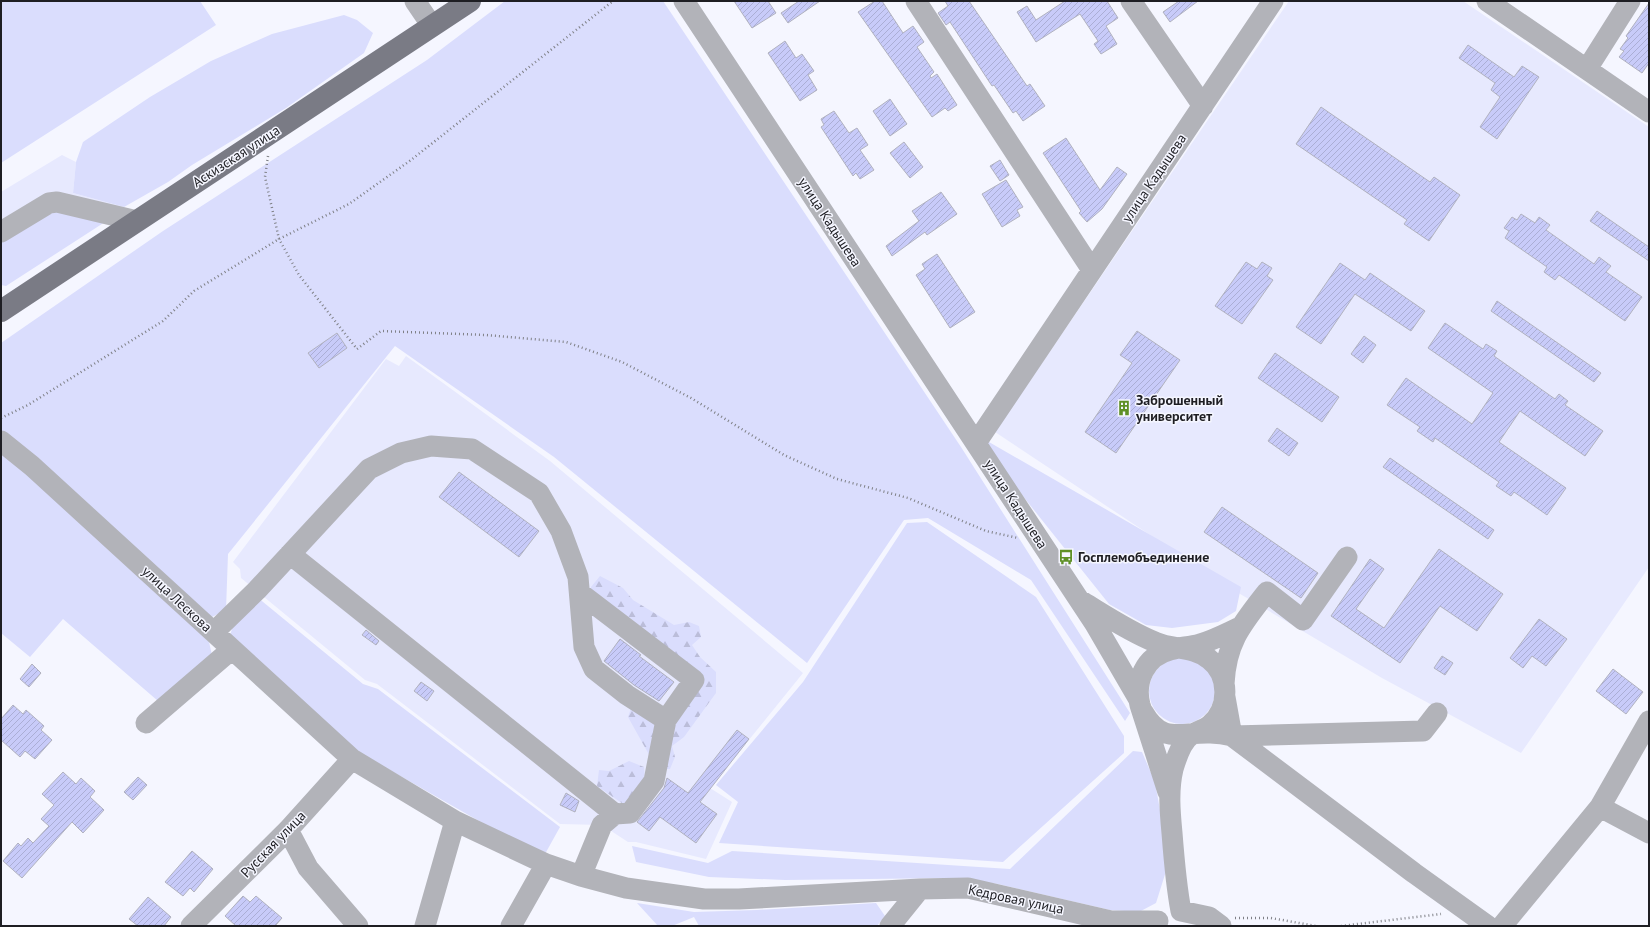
<svg xmlns="http://www.w3.org/2000/svg" width="1650" height="927" font-family="'PT Sans',sans-serif">
	<defs>
		<pattern id="forest-firs" width="22" height="20" patternUnits="userSpaceOnUse"><rect width="22" height="20" fill="#daddfd"/><path d="M5 1l3.5 6h-7zM16 11l3.5 6h-7z" fill="#bbbdd9"/></pattern>
		<pattern id="building-hatch" width="6" height="6" patternUnits="userSpaceOnUse"><rect width="6" height="6" fill="#c8cbf9"/><path d="M-1 1l2-2M0 6l6-6M5 7l2-2" fill="none" stroke="#abaed5"/></pattern>
	</defs>
	<rect width="100%" height="100%" fill="#f5f6ff"/>
	<path fill="#e7e9fe" d="M1289 1H1463L1649 127V567L1521 753 1382 678 1230 588 995 432Z
		M62 155 76 162 73 193 124 207 105 222 1 236V192Z
		M406 356 550 461 803 673 710 788 732 802 706 859 636 842H628L602 825 560 824 377 684 365 680 241 578 240 569 233 562 386 359 399 366Z"/>
	<path fill="#daddfd" d="M1 1H200L216 25 1 163Z
		M505 1H663L961 447 1130 713 1125 721 1031 580 928 518 904 520 807 663 554 457 395 346 228 554 226 610 208 619 1 431V343L163 231 427 60Z
		M344 15 357 20 373 33 364 53 286 108 192 165 168 182 124 207 73 193 76 162 83 142 150 97 211 61 272 34Z
		M49 206 105 222 6 286 1 285V236Z
		M982 438 1241 587 1236 611 1218 622 1172 628 1146 625 1109 604 986 450Z
		M1 454 26 470 209 642 212 655 158 701 63 619 30 657 1 633Z
		M927 522 1036 597 1124 736V753L1003 862 719 843 738 802 716 785 803 682 907 523Z
		M257 597 363 684 378 689 560 827 545 854 500 833 360 753 230 636 233 625Z
		M1149 691a33 33 0 1 1 66 0a33 33 0 1 1-66 0Z
		M1133 751 1142 752 1155 782 1163 827 1167 868 1156 903 1139 912 1110 910 998 884 951 878 785 880 709 877 636 862 632 846 708 863 732 851 1010 869Z
		M637 903 694 912 757 910 876 903 885 916 877 926H699L694 917 672 926H658Z"/>
	<path fill="url(#forest-firs)" d="M600 576 623 588 633 600 674 625 689 622 699 626 701 637 692 645 700 657 716 672V693L684 737 672 746 675 757 670 769H657L628 717 632 705 652 711 662 741 700 689 703 677 592 599 591 587Z
		M629 761 644 767 645 780 626 806 597 786 599 770 609 771Z"/>
	<path fill="url(#building-hatch)" stroke="#b1b2bf" d="M734 1H768L776 13 752 28Z
		M799 1H820L788 23 781 13Z
		M875 1H882L903 33 913 26 924 42 917 47 934 72 930 76 931 78 937 74 957 105 948 111 945 108 932 117 858 12Z
		M945 1H969L1027 86 1030 84 1045 106 1023 121 1016 111 1013 113 994 85 992 86 950 22 946 25 938 13 948 6Z
		M1065 1H1107L1118 18 1106 26 1117 44 1101 54 1094 44 1098 41 1080 14 1036 42 1017 12 1027 6 1036 20Z
		M1179 1H1198L1170 22 1163 12Z
		M1649 3V63L1642 73 1619 57 1624 51 1620 49 1628 38 1626 36Z
		M785 41 796 58 802 54 814 71 808 75 817 90 800 101 768 53Z
		M1468 45 1514 77 1522 66 1539 77 1497 139 1480 127 1500 97 1491 90 1495 83 1459 58Z
		M890 99 907 124 890 136 873 111Z
		M1321 107 1430 182 1434 177 1460 195 1429 241 1404 224 1407 220 1296 144Z
		M834 111 849 133 857 128 868 145 860 150 874 170 860 179 856 173 853 176 821 127 824 125 821 119Z
		M1066 138 1100 190 1117 167 1127 174 1102 209 1087 222 1079 213 1081 211 1043 153Z
		M904 142 923 167 910 178 890 153Z
		M1000 160 1009 175 1000 181 990 166Z
		M1006 180 1023 207 1017 210 1020 216 1002 227 982 194Z
		M941 192 957 214 927 235 925 232 892 256 886 246 919 221 912 211Z
		M1597 211 1649 247V261L1590 221Z
		M1521 214 1535 223 1539 217 1550 225 1546 230 1594 264 1599 257 1611 266 1606 272 1642 297 1625 321 1559 275 1555 280 1544 272 1547 267 1505 238 1509 231 1504 228 1512 217 1517 220Z
		M937 254 975 312 950 328 916 275 925 269 922 264Z
		M1246 262 1257 269 1262 262 1272 268 1267 276 1273 280 1242 324 1215 306Z
		M1340 263 1365 280 1370 273 1425 311 1411 331 1355 294 1321 344 1296 327Z
		M1497 301 1601 373 1594 382 1491 311Z
		M1445 323 1483 349 1486 344 1497 351 1494 356 1555 399 1559 394 1568 401 1565 405 1603 431 1585 456 1520 411 1499 442 1566 488 1547 515 1514 492 1511 496 1496 486 1499 482 1435 438 1433 442 1417 431 1420 427 1387 405 1406 378 1472 424 1493 393 1428 348Z
		M1137 331 1180 360 1116 453 1085 432 1132 363 1120 355Z
		M337 333 347 348 319 368 308 353Z
		M1364 336 1376 345 1363 363 1351 354Z
		M1275 353 1339 397 1322 422 1258 378Z
		M1277 428 1298 443 1289 456 1268 441Z
		M1390 458 1494 530 1488 539 1383 467Z
		M459 472 539 531 519 557 439 497Z
		M1222 507 1318 573 1301 598 1204 532Z
		M1439 549 1503 594 1477 631 1440 606 1400 663 1331 616 1370 559 1384 569 1356 609 1384 628Z
		M1539 619 1567 639 1546 666 1532 656 1523 668 1510 658Z
		M366 630 379 641 376 645 362 635Z
		M620 639 641 655 639 656 674 682 659 701 634 685 604 661Z
		M1442 656 1453 663 1445 675 1434 668Z
		M32 664 41 673 29 687 20 679Z
		M1613 669 1643 692 1626 714 1596 691Z
		M421 682 434 691 427 701 414 691Z
		M13 705 23 714 26 710 44 726 41 730 52 740 35 759 25 751 20 757 1 740V719Z
		M737 730 749 739 700 802 717 814 696 843 660 817 649 831 637 822 664 788 667 778 688 793Z
		M63 772 76 784 81 778 95 791 90 797 104 810 83 833 72 822 22 878 3 861 18 843 21 846 28 838 33 843 49 826 41 819 54 805 42 794Z
		M138 777 147 785 133 800 124 792Z
		M566 793 579 801 575 812 560 805Z
		M192 851 213 869 194 892 190 888 183 896 165 882Z
		M243 896 250 902 256 896 282 918 275 926H236L225 916Z
		M148 897 171 917 164 926H138L129 919Z"/>
	<g fill="none" stroke-linecap="round" stroke-linejoin="round">
		<path stroke="#7f8086" stroke-width="2.5" stroke-dasharray="1 3" stroke-linecap="butt" d="M268 156 265 177 279 239 299 275 357 349 381 331 486 335 566 342 622 362 691 398 784 455 837 479 908 498 986 531 1018 538
			M1 418 28 405 163 321 194 291 279 239 349 204 411 160 613 1
			M1235 918H1271L1316 926
			M1341 926 1441 914"/>
		<path stroke="#b2b3b9" stroke-width="21" d="M415 1 432 26
			M684 1 1095 624 1138 698
			M916 1 1092 270
			M1131 1 1203 106
			M1487 1 1649 112
			M1587 69 1630 1
			M1 232 49 203 57 202 137 221
			M1 441 32 466 352 759 455 821 546 864 581 876 626 888 704 899H739L920 889
			M976 443 1273 1
			M290 554 615 814
			M580 593 694 680 666 720 654 781 630 813 615 814 602 825 581 876
			M1083 602C1106 616 1130 632 1155 642 1173 650 1193 646 1209 659 1230 675 1230 708 1210 725 1204 730 1197 731 1191 735 1182 741 1176 759 1173 769 1168 790 1170 812 1172 833 1174 859 1176 885 1181 911L1209 917 1221 926
			M214 632 257 590 369 469 401 453 431 446 472 449 539 493 561 531 578 577 584 647 594 669 627 695 666 720
			M1224 684C1226 642 1242 624 1267 592L1303 620 1347 557
			M1225 697 1232 736 1414 873 1488 926
			M1143 712C1162 745 1180 732 1210 733 1217 733 1225 734 1232 736L1423 731 1437 713
			M146 723 231 650
			M1168 792 1140 705C1134 682 1145 656 1170 650 1180 647 1190 647 1200 644 1214 640 1227 633 1240 627
			M1600 807 1649 833
			M288 830 308 868 358 926
			M191 926 288 830 352 759
			M425 926 455 821
			M511 926 546 864
			M890 926 920 889 968 888 1111 921H1158
			M1502 926 1600 807 1649 721"/>
		<path stroke="#7a7b85" stroke-width="22" d="M1 311 470 1"/>
	</g>
	<defs>
		<g id="building-bare" transform="scale(1.2)"><path d="M-4-6H4V6H1V3H-1V6H-4ZM-2.5-4.3h1.7v1.8h-1.7ZM.8-4.3h1.7v1.8H.8ZM-2.5-1h1.7V.8h-1.7ZM.8-1h1.7V.8H.8Z" fill="#5f9027" stroke="#f5f6ff" stroke-width="2.5" paint-order="stroke"/></g>
		<g id="bus-bare" transform="scale(1.2)"><path d="M-5-6H5V4H4V6H2V4H-2V6H-4V4H-5ZM-3.5-4V0h7V-4ZM-3.5 1.2v1.5H-2V1.2ZM2 1.2v1.5H3.5V1.2Z" fill="#5f9027" stroke="#f5f6ff" stroke-width="2.5" paint-order="stroke"/></g>
	</defs>
	<g fill-rule="evenodd">
		<use href="#building-bare" x="1124" y="408"/>
		<use href="#bus-bare" x="1066" y="557"/>
	</g>
	<g text-anchor="middle" stroke-width="3" stroke-linejoin="round" paint-order="stroke">
		<g font-size="14" fill="#1e1e23" stroke="#f5f6ff">
			<text transform="translate(236 156) rotate(-33)" y="5">Аскизская улица</text>
			<text transform="translate(1154 178) rotate(-56)" y="5">улица Кадышева</text>
			<text transform="translate(830 222) rotate(57)" y="5">улица Кадышева</text>
			<text transform="translate(1016 504) rotate(57)" y="5">улица Кадышева</text>
			<text transform="translate(177 599) rotate(43)" y="5">улица Лескова</text>
			<text transform="translate(273 844) rotate(-46)" y="5">Русская улица</text>
			<text transform="translate(1016 899) rotate(12)" y="5">Кедровая улица</text>
		</g>
		<g font-size="14" font-weight="bold" fill="#1e1e23" stroke="#f5f6ff" text-anchor="start">
			<text x="1136" y="405">Заброшенный<tspan x="1136" dy="16">университет</tspan></text>
			<text x="1078" y="562">Госплемобъединение</text>
		</g>
	</g>
	<rect width="1650" height="927" fill="none" stroke="#1e1e23" stroke-width="4"/>
</svg>
